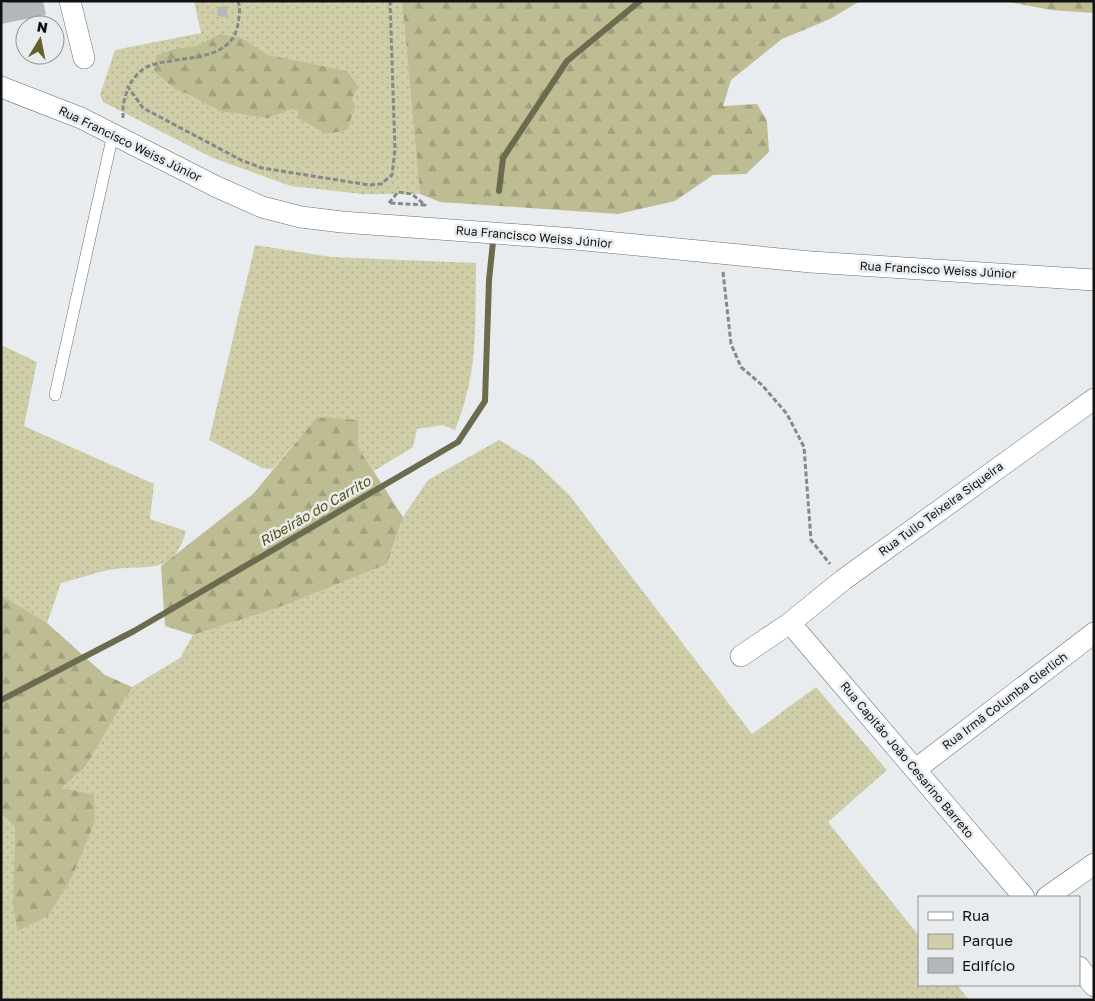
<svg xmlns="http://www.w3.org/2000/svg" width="1095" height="1001" font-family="'Golos Text',sans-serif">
	<defs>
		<pattern id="green-dots" width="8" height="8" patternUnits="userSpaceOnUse" patternTransform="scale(1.25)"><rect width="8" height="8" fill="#cfcea8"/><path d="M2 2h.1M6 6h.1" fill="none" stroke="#b1b090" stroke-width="1.8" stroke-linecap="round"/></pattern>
		<pattern id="forest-firs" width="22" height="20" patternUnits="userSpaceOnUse" patternTransform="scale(1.25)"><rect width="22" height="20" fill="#bdbc93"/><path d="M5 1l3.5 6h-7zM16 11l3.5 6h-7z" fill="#a1a17e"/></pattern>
	</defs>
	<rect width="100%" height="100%" fill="#e8ecef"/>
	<path fill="url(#green-dots)" d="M194 1H402L420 194H362L291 186 213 158 103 102 100 95 115 50 201 33Z
		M255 245 331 257 476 263C475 324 479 372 455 430L443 425 417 429 413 447 374 471 358 447V421L317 417 273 469 262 468 209 440Z
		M1 345 37 362 24 426 154 484 150 519 186 531C173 578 146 563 109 570 93 573 77 579 61 583L47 623 1 595Z
		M499 440 534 461 570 496 752 734 816 687 887 770 828 822 919 936V985H957L969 1000H1V814L15 827 13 904 17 931 94 794 62 788 86 766 132 687 180 658 193 635 277 608 390 556 403 517 428 480Z"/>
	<path fill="url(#forest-firs)" d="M402 1H860L830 19 782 39 731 80 723 106 757 104 767 121 769 152 746 174 713 175 675 201 618 214 440 202 420 194Z
		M1004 1H1094V13L1051 10Z
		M220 34 242 38 268 55 347 71 358 86 352 99 355 107 347 130 327 134 298 118V111L292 109 268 118 220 111 186 93 176 90 154 71 157 55 175 49 197 46Z
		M317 417 358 420V447L403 517 387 564 277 608 193 635 165 626 161 566 253 494Z
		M1 595 47 623 105 675 132 687 86 766 62 788 94 794 95 821 72 877 48 916 17 931 13 904 15 827 1 814Z"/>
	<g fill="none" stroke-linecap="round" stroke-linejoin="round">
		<path stroke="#6c6b50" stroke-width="6" d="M499 191 503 158 567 61 640 1
			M1 700 134 631 458 442 485 401 489 280 493 242"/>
	</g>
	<path fill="#b4b8bb" d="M12 1H43L46 15 1 24V4Z
		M227 6V17L217 16 219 7Z"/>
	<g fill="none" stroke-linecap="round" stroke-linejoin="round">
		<g stroke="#696d6f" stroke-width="12">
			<path id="service" d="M55 395 113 134"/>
		</g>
		<g stroke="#696d6f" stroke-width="22">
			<path id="minor" d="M70 1 84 58
				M1 87 81 118 217 187 262 207 301 217 342 222 575 239 811 262 1094 280
				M790 623 1024 897
				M741 656 790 623 843 580 1094 399
				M916 769 1094 633
				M1047 897 1094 864
				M1079 967 1094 986"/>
		</g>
		<path stroke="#86888a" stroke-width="3" stroke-dasharray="5 2.5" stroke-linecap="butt" d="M238 1C241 8 239 16 238 24 232 64 177 55 149 66 139 70 133 79 128 87L143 108 241 160 262 168 369 185 381 184 392 175 395 150 390 1
			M123 118V105L128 87
			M389 203 398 192 412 194 425 205 390 203
			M723 272 731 344 741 367 762 385 787 414 804 447 811 540 830 564"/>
		<use href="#service" stroke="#fff" stroke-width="11"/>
		<use href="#minor" stroke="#fff" stroke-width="21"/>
	</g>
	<g text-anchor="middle" stroke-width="5" stroke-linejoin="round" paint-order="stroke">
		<g font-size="12" fill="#101112" stroke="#e8ecef">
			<text transform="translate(130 144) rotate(26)" y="4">Rua Francisco Weiss Júnior</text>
			<text transform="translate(534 237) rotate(5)" y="4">Rua Francisco Weiss Júnior</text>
			<text transform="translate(938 270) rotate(3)" y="4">Rua Francisco Weiss Júnior</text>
			<text transform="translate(941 509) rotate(-36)" y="4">Rua Tulio Teixeira Siqueira</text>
			<text transform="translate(1005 701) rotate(-37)" y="4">Rua Irmã Columba Glerlich</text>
			<text transform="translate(907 760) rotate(50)" y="4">Rua Capitão João Cesarino Barreto</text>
		</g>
		<g font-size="14" font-style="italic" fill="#55510b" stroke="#e8ecef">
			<text transform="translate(315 511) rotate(-30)" y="5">Ribeirão do Carrito</text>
		</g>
	</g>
	<rect width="1095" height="1001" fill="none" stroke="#101112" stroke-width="5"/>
	<rect x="918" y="896" width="162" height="90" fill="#e8ecef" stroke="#929497"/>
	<rect x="928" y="912" width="25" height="8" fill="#ffffff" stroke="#929497"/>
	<text x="962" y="921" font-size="15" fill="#101112">Rua</text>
	<rect x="928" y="934" width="25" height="15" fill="#cfcea8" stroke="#929497"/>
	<text x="962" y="946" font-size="15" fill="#101112">Parque</text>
	<rect x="928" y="958" width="25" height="15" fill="#b4b8bb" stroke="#929497"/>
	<text x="962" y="971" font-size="15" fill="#101112">Edifício</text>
	<g transform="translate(40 40) rotate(10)"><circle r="24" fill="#e8ecef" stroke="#929497"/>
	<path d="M0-4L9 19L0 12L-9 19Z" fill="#625f2c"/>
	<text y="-8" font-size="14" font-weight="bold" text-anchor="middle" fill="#101112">N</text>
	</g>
</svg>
